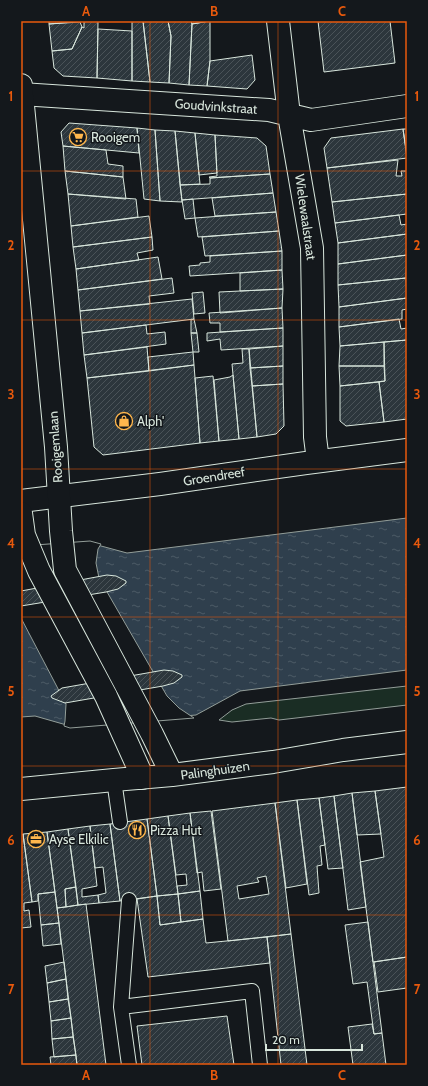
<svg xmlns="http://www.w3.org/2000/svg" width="428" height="1086" font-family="Cabin,sans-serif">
	<defs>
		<pattern id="water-ripples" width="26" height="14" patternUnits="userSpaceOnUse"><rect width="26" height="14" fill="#2f3f4d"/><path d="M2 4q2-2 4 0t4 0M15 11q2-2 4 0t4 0" fill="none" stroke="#4c5b66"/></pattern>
		<pattern id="building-hatch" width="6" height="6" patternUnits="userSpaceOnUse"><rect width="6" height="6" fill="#2c363c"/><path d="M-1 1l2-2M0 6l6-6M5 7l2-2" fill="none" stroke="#4a5358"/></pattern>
	</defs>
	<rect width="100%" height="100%" fill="#14181c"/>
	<path fill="#1a2d24" stroke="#939e99" d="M407 686V705L279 720 271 718 232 722 219 720 232 710 246 704Z"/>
	<path fill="url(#water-ripples)" stroke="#939e99" d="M407 518V670L240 691 196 715 70 726 35 716 21 717V548L90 543 127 553Z"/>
	<path fill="#14181c" stroke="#939e99" d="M90 541 101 544 98 549 96 563 99 578 167 696 179 708 194 718 70 728 64 726 65 721 66 704 21 618V546Z"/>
	<path fill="url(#building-hatch)" stroke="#d8e6dc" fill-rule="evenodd" d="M49 21H72V22L49 24Z
		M84 21H98L97 78 63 76 54 68 52 51 72 49 82 27 84 28Z
		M132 21H143L150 82 132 81Z
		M143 21H168L171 36 169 83 150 82Z
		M168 21H191L192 24 189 85 169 83 171 36Z
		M191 21H209L192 24Z
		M210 21V61L207 86 189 85 192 24Z
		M318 21H390L395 63 324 72Z
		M80 22 82 27 72 49 52 51 49 24Z
		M98 29 132 31V81L97 78Z
		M252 55 255 80 247 89 207 86 210 61Z
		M69 123 137 128 139 153 63 146 61 132Z
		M137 128 155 130 160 201 144 199Z
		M403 129 407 158 327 168 324 148 331 138Z
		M403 129H407V156Z
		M155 130 175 131 182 202 160 201Z
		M175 131 195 133 200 184 180 185Z
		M195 133 215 135 217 173 199 175Z
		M215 135 257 138 266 146 270 174 210 178 209 177 217 176Z
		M63 146 106 150 108 164 123 166V177L65 171Z
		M398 160 396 176H402L401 171H407V194L332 202 327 168Z
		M65 171 123 177 126 199 68 194Z
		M270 174 273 193 182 200 180 185 210 184V178Z
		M273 193 276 212 215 216 212 198Z
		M68 194 136 199 138 217 71 226Z
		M407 194V214L335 223 332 202Z
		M193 199 195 218 185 219 182 200Z
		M276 212 279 231 198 237 195 218Z
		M399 215 401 225 407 224V234L338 243 335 223Z
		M149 216 152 237 73 247 71 226Z
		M279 231 282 251 205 256 202 237Z
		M407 234V255L338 264V243Z
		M152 237 153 250 137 253 139 260 76 269 73 247Z
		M282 251V270L190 276 189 266 200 265V263L210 262V256Z
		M407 255 406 278 338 285V264Z
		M158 257 162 279 78 290 76 269Z
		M282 270 283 289 240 291V273Z
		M172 278 174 293 149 296 150 304 80 311 78 290Z
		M406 278 407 298 339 307 338 285Z
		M283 289 282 308 220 313 219 292Z
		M203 292 205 313 194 314 192 293Z
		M407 298V309L402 310V319L339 327V307Z
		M192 299 194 319 82 333 80 311Z
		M282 308 283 328 220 332V323H210L209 313Z
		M194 319 197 333H191V320Z
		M399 319 401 329 407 328V340L340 346 339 327Z
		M146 325 147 334 165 332 166 344 84 355 82 333Z
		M283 328V346L221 350 220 339 207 341V333Z
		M191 333H197L199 352H193Z
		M407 340V419L384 422 379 382 385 381 384 342Z
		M384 342V366H339L340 346Z
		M283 346V366L250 368 249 349Z
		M147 347 149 371 87 378 84 355Z
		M242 349H249L257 437 239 439 232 364 243 363Z
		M193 352 194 365 149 371 148 357Z
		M194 365 200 443 103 455 94 447 87 378Z
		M283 366V384L252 386 250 368Z
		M339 366H384L385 381 340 386Z
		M233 375 239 439 219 441 214 380 230 377Z
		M213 376 219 441 200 443 195 378Z
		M379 382 384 422 346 426 340 421V386Z
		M283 384 284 426 276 434 257 437 252 386Z
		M107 575 116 576 126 581V583L118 589 106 592 21 606V591Z
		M164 670 173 671 182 675V677L174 683 163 686 65 703 52 698 51 696 62 688Z
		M407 787V957L373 962 360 862 384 857 375 791Z
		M375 791 381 834 357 835 352 793Z
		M352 793 366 907 348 910 334 796Z
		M334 796 343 868 328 869 319 798Z
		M319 798 325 845 320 846 322 865 317 866 319 893 309 895 297 800Z
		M297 800 307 884 286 888 275 803Z
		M275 803 291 934 228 941 212 811ZM266 876 269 894 239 899 237 886 259 882 257 878Z
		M211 811 221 889 204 891 202 872 197 873 190 813Z
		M190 813 200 891 178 894 177 886 187 885 186 874 176 875 168 816Z
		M168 816 178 894 157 896 147 819Z
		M147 819 157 896 120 901 110 824Z
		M110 824 120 901 99 903 98 895 106 893 103 867 95 868 90 826Z
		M90 826 97 886 82 889V897L98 895 99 903 78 905 68 829Z
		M68 829 76 887 65 889 66 907 57 908 47 832Z
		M47 832 55 892 38 894V901L32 902 23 834Z
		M23 834 32 902 24 903V911L29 910 31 927 21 928V835Z
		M76 887 78 905 66 907 65 889Z
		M200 891 203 919 181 922 178 894Z
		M55 892 59 923 41 925 38 894Z
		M178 894 181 922 160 925 157 896Z
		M157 896 160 925 203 919 206 943 267 937 270 963 148 977 137 899Z
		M86 904 106 1065H77L57 908Z
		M368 922 373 962 382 1033 374 1034 367 982 353 984 345 925Z
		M59 923 61 944 43 946 41 925Z
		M291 934 307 1065H281L267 937Z
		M407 957V988L378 992 374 962Z
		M64 962 66 979 47 983 45 966Z
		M66 979 68 999 49 1002 47 983Z
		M68 999 71 1018 51 1021 49 1002Z
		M227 1016 234 1065H142L137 1026Z
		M71 1018 73 1037 52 1039 51 1021Z
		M372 1024 374 1034 382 1033 386 1065H353L348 1027Z
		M73 1037 76 1055 54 1057 52 1039Z
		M76 1055 77 1065H51L50 1057Z"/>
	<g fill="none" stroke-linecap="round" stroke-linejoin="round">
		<g stroke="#d8e6dc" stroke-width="16">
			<path id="service" d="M114 780 120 822
				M121 1007 252 991 260 1065
				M129 1065 121 1007 129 900"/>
		</g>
		<g stroke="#d8e6dc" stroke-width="24">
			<path id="minor" d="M278 21 289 115 312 248 315 437 318 461
				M21 94 269 110 311 120 407 106
				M21 501 160 484 306 463 407 450"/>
		</g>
		<g stroke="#d8e6dc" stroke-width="24">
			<path id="primary" d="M21 85 56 447 61 531 65 570 152 734 172 775
				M21 513 24 535 39 571 106 696 143 778
				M21 789 114 780 172 775 273 762 343 750 407 742"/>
		</g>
		<use href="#service" stroke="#14181c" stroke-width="14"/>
		<use href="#minor" stroke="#14181c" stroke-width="22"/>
		<use href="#primary" stroke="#14181c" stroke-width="22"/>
	</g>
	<path fill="none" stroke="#e8590c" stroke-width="1" stroke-opacity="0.55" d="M150 21V1065M278 21V1065M21 171H407M21 320H407M21 469H407M21 617H407M21 766H407M21 915H407"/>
	<defs>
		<g id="supermarket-ring" transform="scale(0.9)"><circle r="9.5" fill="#14181c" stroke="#ffb74d" stroke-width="1.5"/><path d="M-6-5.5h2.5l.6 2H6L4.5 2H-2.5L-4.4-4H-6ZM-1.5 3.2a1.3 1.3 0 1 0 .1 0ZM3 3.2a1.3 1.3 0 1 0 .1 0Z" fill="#ffb74d"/></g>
		<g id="shop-ring" transform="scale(0.9)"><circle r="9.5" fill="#14181c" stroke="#ffb74d" stroke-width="1.5"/><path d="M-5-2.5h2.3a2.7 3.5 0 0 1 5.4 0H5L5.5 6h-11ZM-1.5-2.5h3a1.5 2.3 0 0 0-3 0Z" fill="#ffb74d"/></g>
		<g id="restaurant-ring" transform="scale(0.9)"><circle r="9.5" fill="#14181c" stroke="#ffb74d" stroke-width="1.5"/><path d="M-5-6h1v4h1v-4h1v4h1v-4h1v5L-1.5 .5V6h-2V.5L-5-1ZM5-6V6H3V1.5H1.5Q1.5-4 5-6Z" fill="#ffb74d"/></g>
		<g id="office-ring" transform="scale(0.9)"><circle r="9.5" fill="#14181c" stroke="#ffb74d" stroke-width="1.5"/><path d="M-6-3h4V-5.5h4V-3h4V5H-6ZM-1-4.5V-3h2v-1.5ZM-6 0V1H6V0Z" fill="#ffb74d"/></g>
	</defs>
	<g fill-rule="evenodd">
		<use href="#supermarket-ring" x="78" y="137"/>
		<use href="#shop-ring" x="124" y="421"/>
		<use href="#restaurant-ring" x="137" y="830"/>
		<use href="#office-ring" x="36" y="839"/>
	</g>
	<g text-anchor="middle" stroke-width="3" stroke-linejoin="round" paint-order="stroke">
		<g font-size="13" fill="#d8e6dc" stroke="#14181c">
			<text transform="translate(216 106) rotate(4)" y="5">Goudvinkstraat</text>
			<text transform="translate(306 217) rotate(82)" y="5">Wielewaalstraat</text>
			<text transform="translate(55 447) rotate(-94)" y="5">Rooigemlaan</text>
			<text transform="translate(214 476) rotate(-9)" y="5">Groendreef</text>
			<text transform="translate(215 770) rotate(-8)" y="5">Palinghuizen</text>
		</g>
		<g font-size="13" fill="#d8e6dc" stroke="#14181c" text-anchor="start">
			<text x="91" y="142">Rooigem</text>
			<text x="137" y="426">Alph'</text>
			<text x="150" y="835">Pizza Hut</text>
			<text x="49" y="844">Ayse Elkilic</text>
		</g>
	</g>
	<rect width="428" height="1086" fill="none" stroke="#14181c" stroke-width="44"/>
	<path d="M266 1044v6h96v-6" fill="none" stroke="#d8e6dc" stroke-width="2"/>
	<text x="272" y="1044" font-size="12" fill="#d8e6dc" stroke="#14181c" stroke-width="3" paint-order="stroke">20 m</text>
	<rect x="22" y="22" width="384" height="1042" fill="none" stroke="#e8590c" stroke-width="1.5"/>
	<g font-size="13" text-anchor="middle" font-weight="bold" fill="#e8590c">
		<text x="86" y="16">A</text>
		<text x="214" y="16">B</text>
		<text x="342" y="16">C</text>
		<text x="11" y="101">1</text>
		<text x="417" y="101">1</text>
		<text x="11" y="250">2</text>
		<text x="417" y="250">2</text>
		<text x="11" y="399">3</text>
		<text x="417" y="399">3</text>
		<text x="11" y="548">4</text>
		<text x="417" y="548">4</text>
		<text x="11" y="696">5</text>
		<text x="417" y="696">5</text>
		<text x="11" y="845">6</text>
		<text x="417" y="845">6</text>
		<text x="11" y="994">7</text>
		<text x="417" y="994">7</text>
		<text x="86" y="1080">A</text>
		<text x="214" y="1080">B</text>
		<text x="342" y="1080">C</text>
	</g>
</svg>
